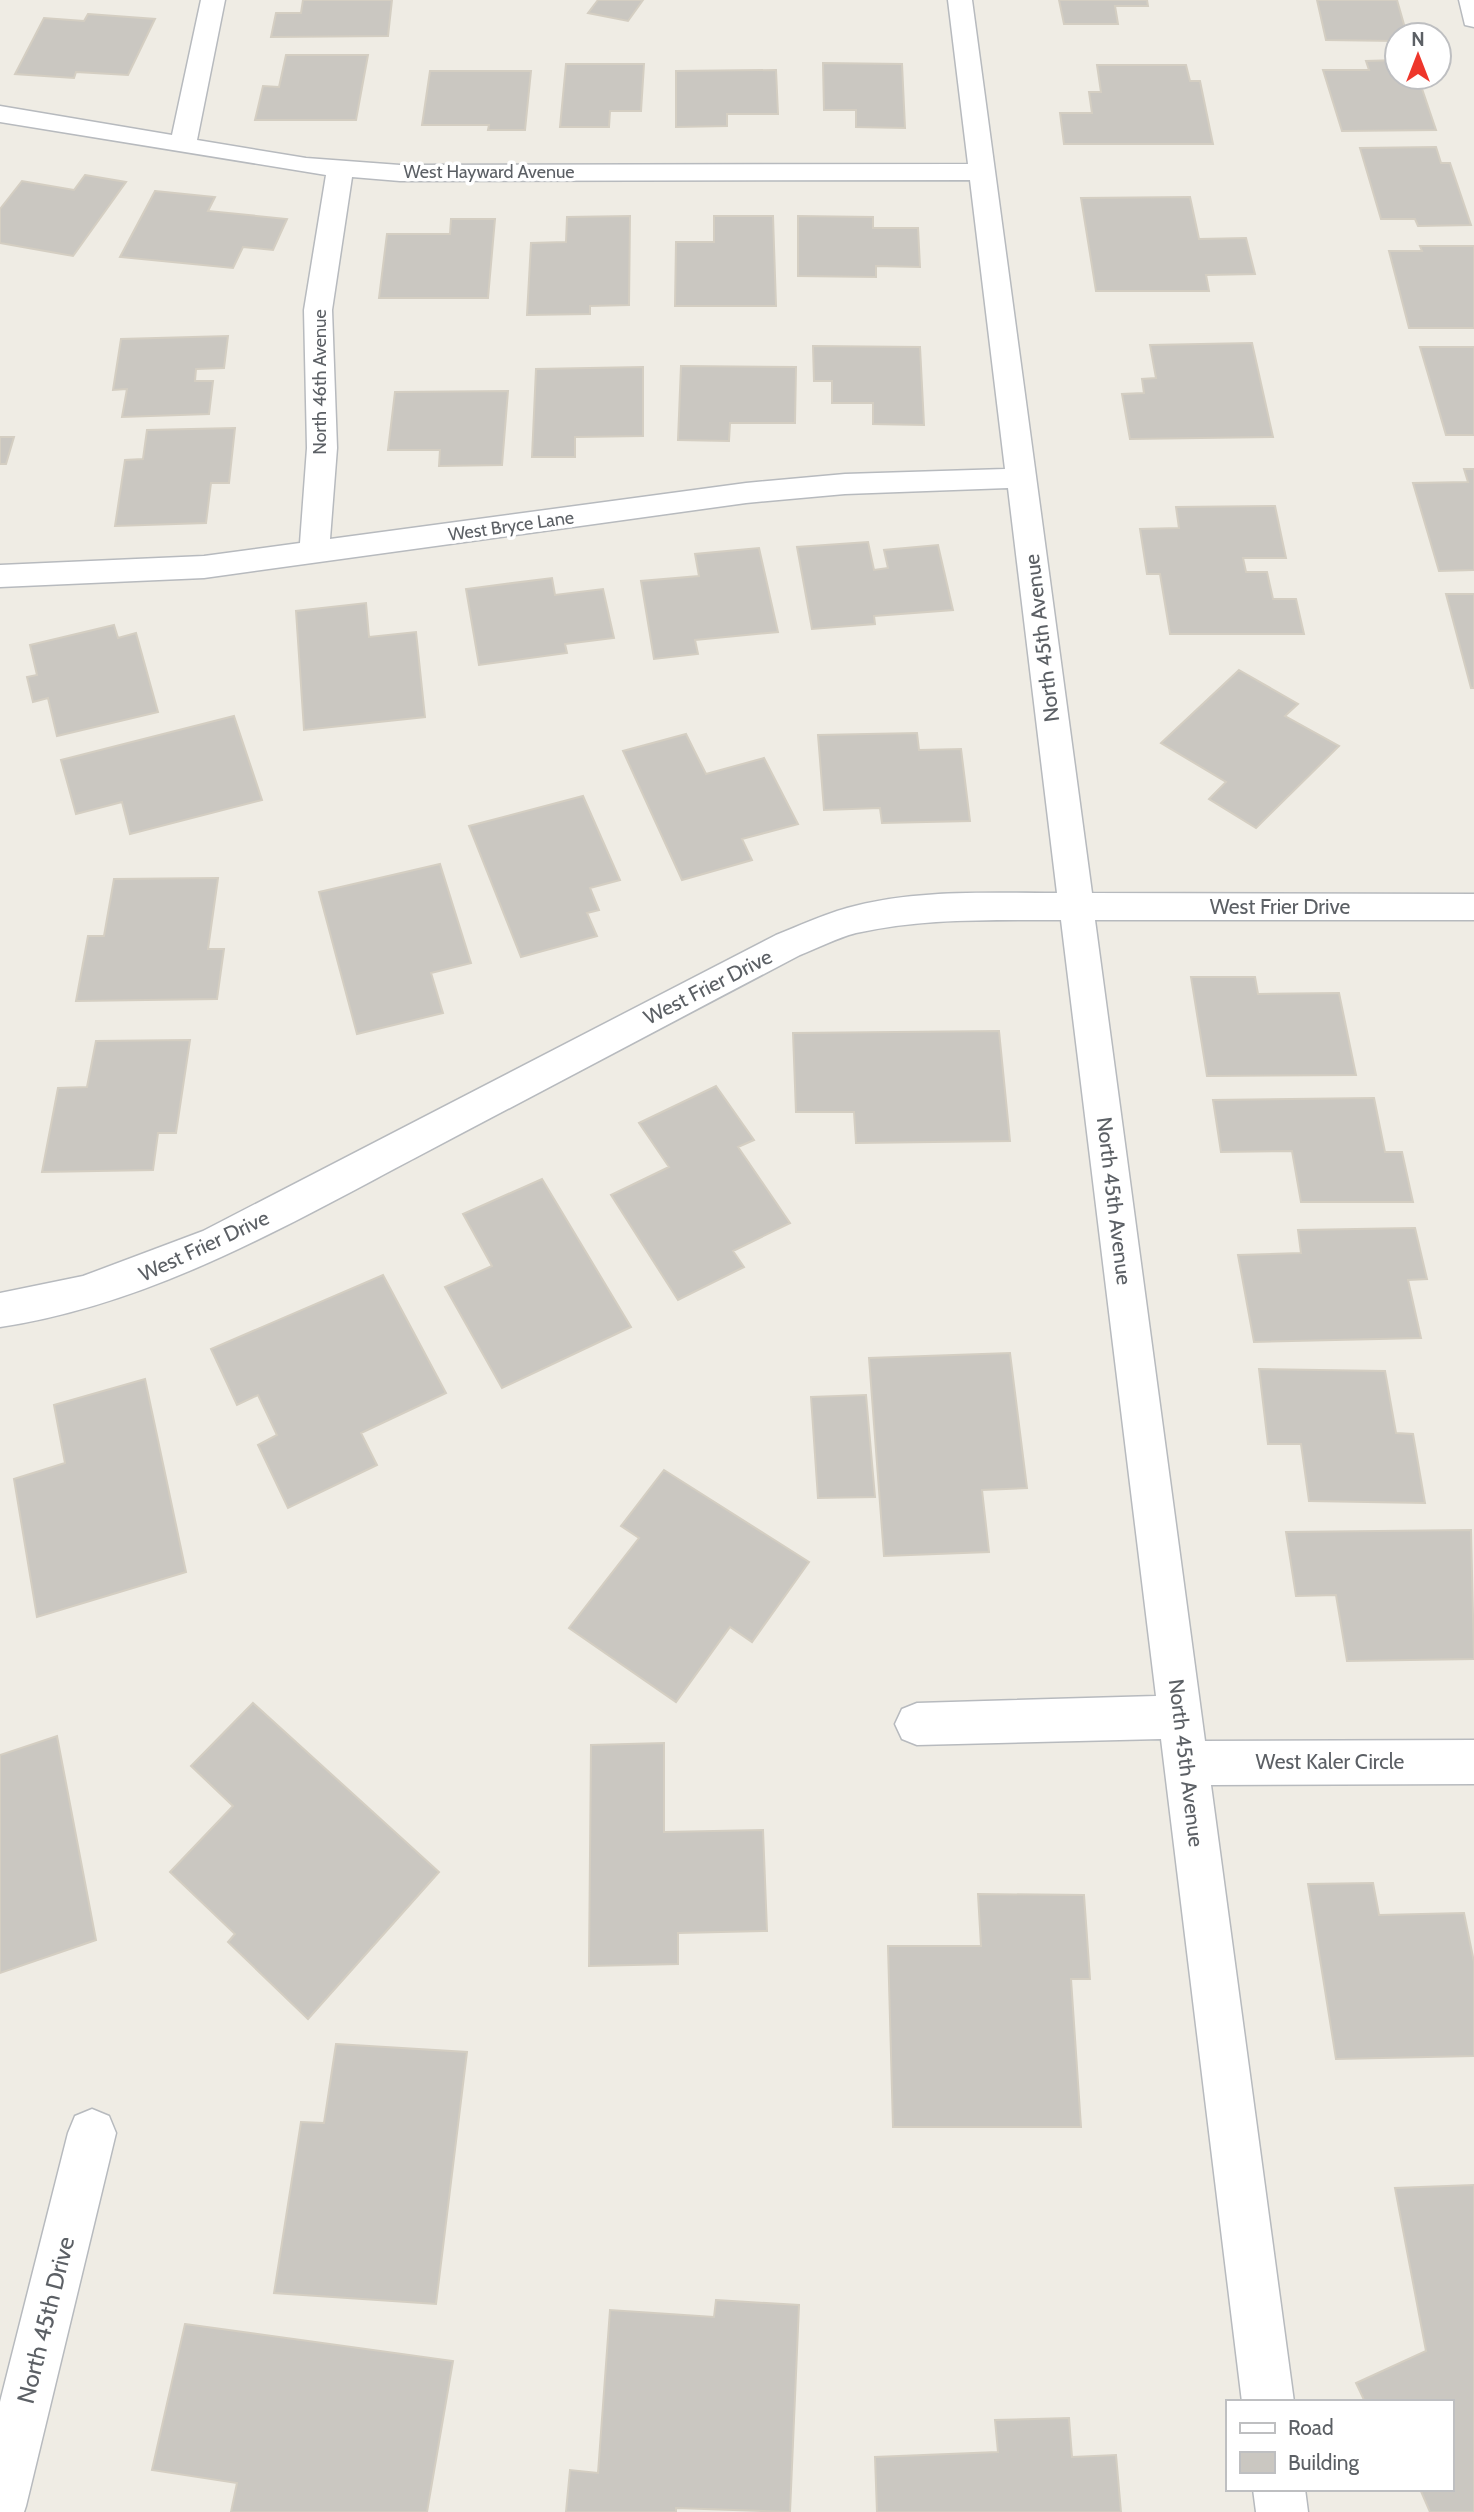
<svg xmlns="http://www.w3.org/2000/svg" width="1474" height="2512" font-family="Cabin,sans-serif">
	<rect width="100%" height="100%" fill="#efece4"/>
	<path fill="#cac7c1" stroke="#d4cec2" stroke-width="2" d="M303 0H392L388 36 271 37 276 13H301Z
		M598 0H643L628 21 588 13Z
		M1059 0H1147L1148 6H1115L1118 24H1064Z
		M1317 0H1397L1407 35H1397V41L1326 40Z
		M88 14 155 19 128 75 76 72 74 78 15 74 44 18 84 21Z
		M286 55H368L356 120H255L263 86 279 87Z
		M1397 60V77H1418L1436 130 1342 131 1323 70H1369L1366 61Z
		M823 63 902 64 905 128 856 127V110H824Z
		M566 64H644L641 111H610L609 127H560Z
		M1097 65H1186L1190 81H1200L1213 144H1064L1060 113H1092L1089 92H1101Z
		M776 70 778 114H727V126L676 127V71Z
		M430 71H531L525 130H488L489 125H422Z
		M1436 147 1441 163H1450L1471 225 1418 226 1415 219H1381L1360 148Z
		M85 175 126 182 73 256 0 243V209L22 181 74 190Z
		M155 191 215 197 208 211 287 219 273 250 243 247 233 268 120 257Z
		M1190 197 1199 239 1246 238 1255 274 1206 275 1209 291H1096L1081 198Z
		M630 216 629 305 590 306V314L527 315 531 243 566 242 567 217Z
		M714 216H773L776 306H675L676 242H714Z
		M798 216 873 217V228H918L920 267 876 266V277L798 276Z
		M451 219H495L488 298H379L387 234H450Z
		M1420 246H1474V328H1409L1389 251H1422Z
		M228 336 224 368 196 369 195 381H213L209 414 122 417 127 389 113 390 121 339Z
		M1252 343 1273 437 1130 439 1122 394 1144 393 1142 379 1156 378 1150 345Z
		M813 346 920 347 924 425 873 424V403H832V381H814Z
		M1420 347H1474V435H1446Z
		M681 366 796 367 795 423H730L729 441 678 440Z
		M643 367V436L575 437V457H532L536 369Z
		M508 391 502 465 439 466 440 450H388L395 392Z
		M235 428 229 483H211L206 523 115 526 125 460 143 459 147 430Z
		M0 437H14L6 464H0Z
		M1464 469H1474V570L1439 571 1413 483 1468 482Z
		M1275 506 1286 558H1243L1246 572H1267L1273 599H1296L1304 634H1170L1160 574H1147L1140 529 1179 528 1176 507Z
		M868 542 874 570 888 568 884 550 938 545 953 610 874 616 875 624 812 629 797 547Z
		M759 548 778 632 695 640 698 654 654 659 641 581 699 576 695 554Z
		M552 578 555 595 603 589 614 638 565 644 567 653 479 665 466 589Z
		M1446 594H1474V688H1471Z
		M366 603 369 637 416 632 425 717 304 730 296 611Z
		M114 625 118 638 136 633 158 712 57 736 48 698 33 702 27 677 37 675 30 645Z
		M1239 670 1298 704 1285 716 1339 746 1256 828 1209 799 1226 782 1161 743Z
		M234 716 262 800 130 834 122 802 76 814 61 760Z
		M917 733 919 750 961 749 970 821 882 823 880 808 824 810 818 735Z
		M686 734 706 774 764 758 798 824 742 839 752 860 682 880 623 751Z
		M583 796 620 880 590 888 599 910 587 913 597 936 521 957 469 826Z
		M440 864 471 963 431 973 443 1013 357 1034 319 892Z
		M218 878 208 949H224L217 999 76 1001 88 936H104L114 879Z
		M1191 977H1255L1258 994 1339 993 1356 1075 1207 1076Z
		M999 1031 1010 1141 856 1143 854 1112H796L793 1033Z
		M190 1040 176 1133H158L153 1170 42 1172 58 1088 87 1087 96 1041Z
		M716 1086 754 1140 738 1147 790 1223 733 1251 744 1267 678 1300 611 1195 669 1167 639 1123Z
		M1374 1098 1385 1152H1402L1413 1202H1301L1292 1151 1221 1152 1213 1100Z
		M542 1179 631 1327 502 1388 445 1287 492 1266 463 1214Z
		M1415 1228 1427 1279 1408 1280 1421 1338 1254 1342 1238 1255 1301 1253 1298 1230Z
		M383 1275 446 1393 361 1433 377 1465 288 1508 258 1445 277 1435 258 1395 237 1405 211 1349Z
		M1010 1353 1027 1488 982 1490 989 1552 884 1556 869 1358Z
		M1259 1369 1385 1371 1396 1433 1413 1434 1425 1503 1309 1501 1301 1444H1268Z
		M145 1379 186 1572 37 1617 14 1479 65 1463 54 1405Z
		M866 1395 875 1497 818 1498 811 1397Z
		M664 1470 809 1562 752 1642 730 1627 676 1702 569 1628 639 1538 621 1526Z
		M1471 1530 1474 1659 1347 1661 1336 1595 1296 1596 1286 1532Z
		M253 1703 439 1872 308 2019 228 1942 235 1934 170 1872 233 1806 191 1766Z
		M57 1736 96 1940 0 1973V1755Z
		M664 1743V1832L763 1830 767 1931 678 1933V1964L589 1966 591 1745Z
		M1373 1883 1379 1915 1464 1913 1474 1962V2056L1336 2059 1308 1884Z
		M978 1894 1084 1895 1090 1979H1071L1081 2127H893L888 1946H981Z
		M336 2044 467 2052 436 2304 274 2293 301 2122 324 2123Z
		M1474 2185V2512H1430L1420 2489H1451V2402H1365L1356 2383 1426 2351 1395 2188Z
		M716 2300 799 2305 790 2512 676 2508V2512H566L570 2470 598 2473 610 2310 714 2317Z
		M185 2324 453 2361 427 2512H231L237 2483 152 2470Z
		M1069 2418 1072 2457 1116 2455 1121 2512H877L875 2457 998 2452 995 2420Z"/>
	<g fill="none" stroke-linecap="round" stroke-linejoin="round">
		<g stroke="#b7babe" stroke-width="3">
			<path id="minor" d="M201 0H225L197 140 306 158 400 165 968 164 948 0H972L1092 893 1474 894V920H1095L1205 1741 1474 1740V1784L1211 1785 1294 2402H1242L1161 1739 917 1745 902 1739 895 1724 902 1709 917 1703 1156 1696 1061 920C992 920 923 918 856 933 837 938 818 948 800 955 672 1022 544 1090 415 1158 282 1228 151 1304 0 1327V1293L83 1276 203 1231 776 935C799 926 822 915 847 908 914 889 988 893 1057 893L1008 488 845 494 746 503 204 578 0 587V565L204 556 300 543 307 448 304 310 326 175 0 122V106L172 135ZM352 177 400 181 970 180 1005 469 845 474 746 483 330 539 337 448 332 310Z
				M1459 0H1474V27L1465 25Z
				M92 2109 109 2116 116 2133 26 2506 24 2512H0V2402L68 2133 75 2116Z
				M1253 2489H1305L1308 2512H1256Z"/>
		</g>
		<use href="#minor" fill="#fff" fill-rule="evenodd"/>
	</g>
	<g text-anchor="middle" stroke-width="7" stroke-linejoin="round" paint-order="stroke">
		<g font-size="18" fill="#5c6065" stroke="#fff">
			<text x="489" y="178">West Hayward Avenue</text>
			<text transform="translate(320 382) rotate(-90)" y="6">North 46th Avenue</text>
			<text transform="translate(511 526) rotate(-8)" y="6">West Bryce Lane</text>
		</g>
		<g font-size="21" fill="#5c6065" stroke="#fff">
			<text transform="translate(1042 638) rotate(-97)" y="7">North 45th Avenue</text>
			<text x="1280" y="914">West Frier Drive</text>
			<text transform="translate(708 987) rotate(-27)" y="7">West Frier Drive</text>
			<text transform="translate(1114 1201) rotate(83)" y="7">North 45th Avenue</text>
			<text transform="translate(204 1246) rotate(-25)" y="7">West Frier Drive</text>
			<text x="1330" y="1769">West Kaler Circle</text>
			<text transform="translate(1186 1763) rotate(83)" y="7">North 45th Avenue</text>
		</g>
		<g font-size="24" fill="#5c6065" stroke="#fff">
			<text transform="translate(46 2320) rotate(-76)" y="8">North 45th Drive</text>
		</g>
	</g>
	<rect x="1226" y="2400" width="228" height="91" fill="#ffffff" stroke="#bebfc1" stroke-width="2"/>
	<rect x="1240" y="2423" width="35" height="10" fill="#ffffff" stroke="#bebfc1" stroke-width="2"/>
	<text x="1288" y="2435" font-size="21" fill="#5c6065">Road</text>
	<rect x="1240" y="2452" width="35" height="21" fill="#cac7c1" stroke="#bebfc1" stroke-width="2"/>
	<text x="1288" y="2470" font-size="21" fill="#5c6065">Building</text>
	<g transform="translate(1418 56)"><circle r="33" fill="#ffffff" stroke="#bebfc1" stroke-width="2"/>
	<path d="M0-5L12 26L0 18L-12 26Z" fill="#ee362b"/>
	<text y="-10" font-size="19" font-weight="bold" text-anchor="middle" fill="#5c6065">N</text>
	</g>
</svg>
